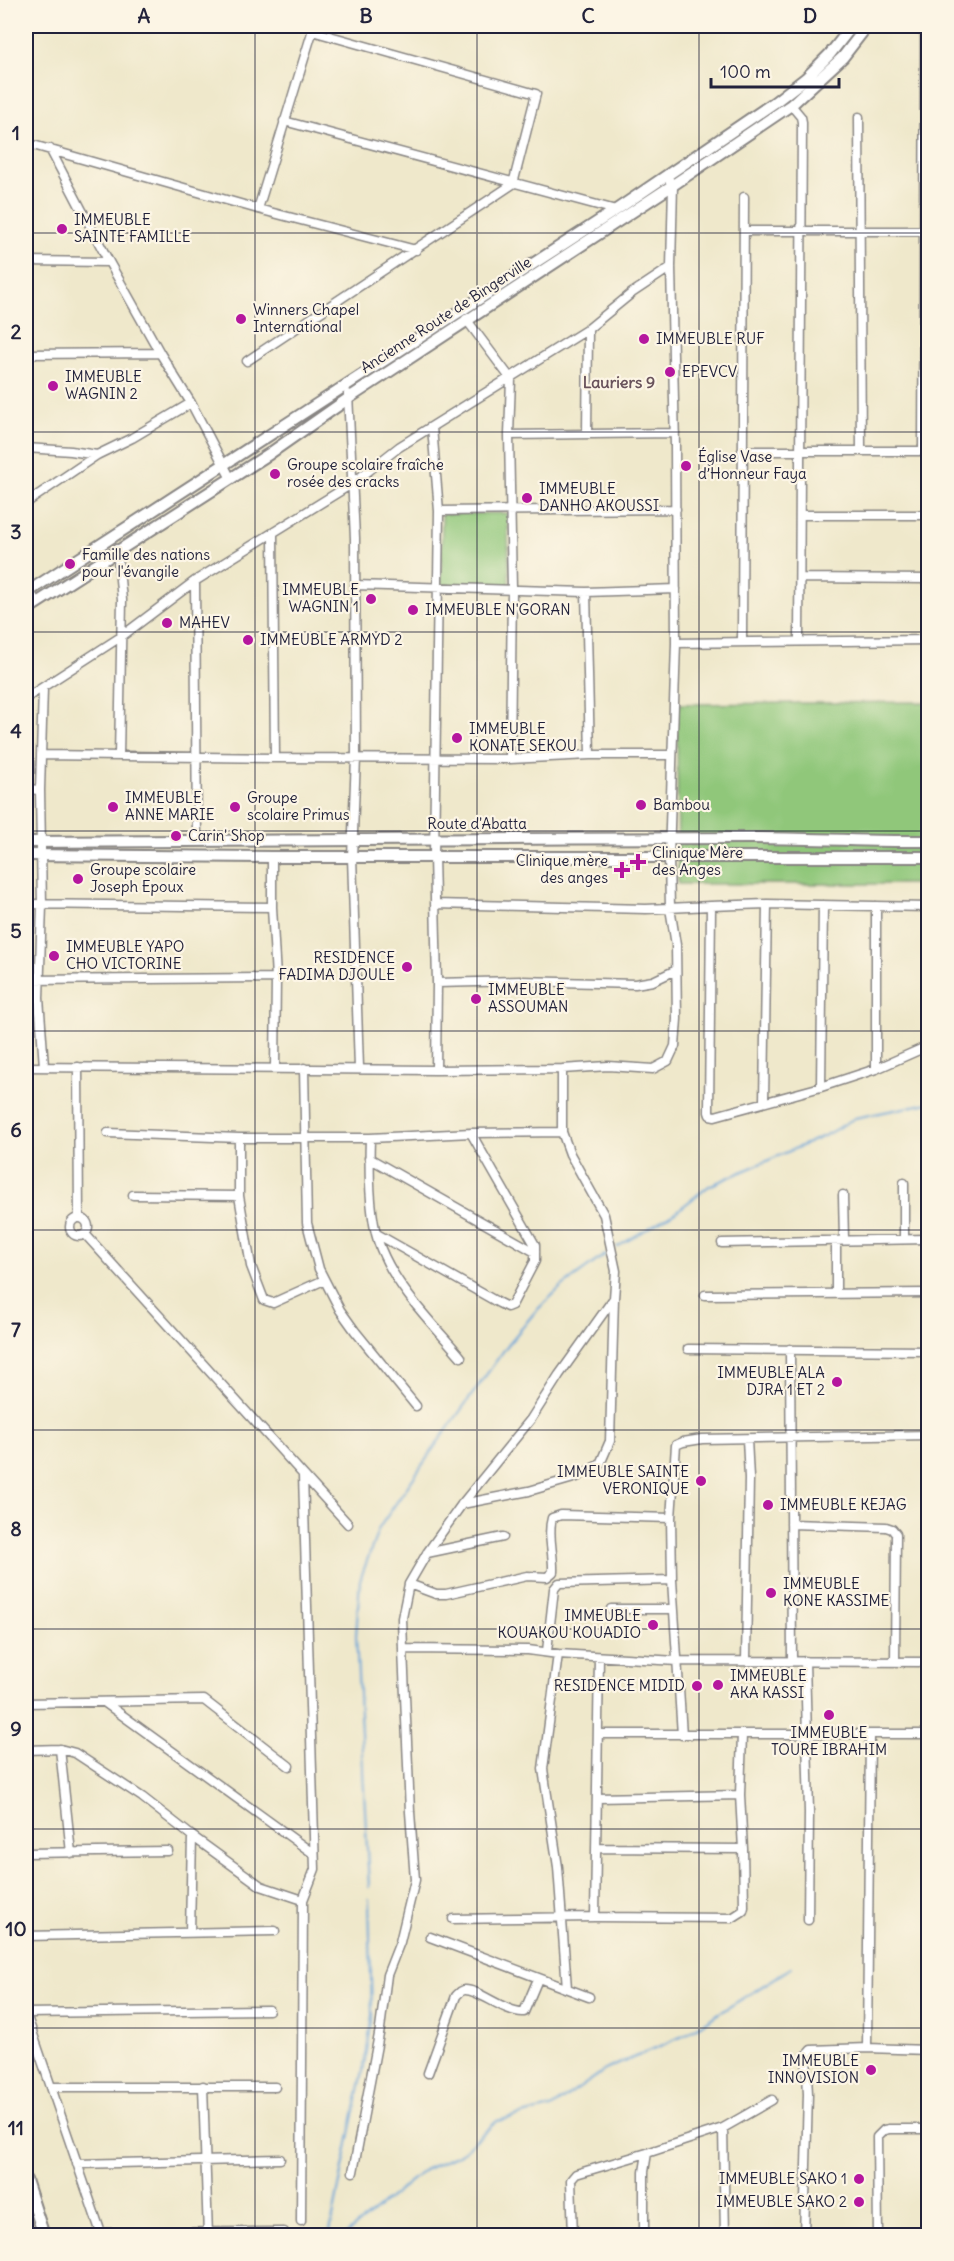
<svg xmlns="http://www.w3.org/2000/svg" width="954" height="2261" font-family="Delius,sans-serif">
	<rect width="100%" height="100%" fill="#fcf5e5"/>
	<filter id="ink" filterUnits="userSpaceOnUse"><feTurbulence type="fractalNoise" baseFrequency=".0167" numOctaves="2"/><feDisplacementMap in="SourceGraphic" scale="12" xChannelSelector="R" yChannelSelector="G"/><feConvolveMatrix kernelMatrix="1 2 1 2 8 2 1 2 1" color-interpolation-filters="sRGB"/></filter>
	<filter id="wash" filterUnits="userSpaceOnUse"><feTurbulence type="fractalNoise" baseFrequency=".008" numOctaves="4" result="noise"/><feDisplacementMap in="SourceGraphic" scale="24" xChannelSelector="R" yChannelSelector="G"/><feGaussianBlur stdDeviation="1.35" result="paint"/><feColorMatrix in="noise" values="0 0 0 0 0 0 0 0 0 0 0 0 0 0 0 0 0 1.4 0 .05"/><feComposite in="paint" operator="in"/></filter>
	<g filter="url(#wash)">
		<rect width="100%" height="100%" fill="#efe8cb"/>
		<path fill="#90c77a" stroke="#59745a" stroke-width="1.5" d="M508 513 509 589 441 585 442 514Z
			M928 702V884H678L677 704Z"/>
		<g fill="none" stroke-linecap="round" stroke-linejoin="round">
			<path stroke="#67a3d8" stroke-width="2" d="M617 1247 677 1211 709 1186 824 1136 855 1118 928 1103
				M369 1887 356 1636 360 1580 379 1528 438 1442 507 1346 535 1312 561 1287 606 1254
				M329 2236 367 2051 372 2015 369 1899
				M344 2236 424 2170 460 2154 497 2121 551 2108 605 2070 683 2036 791 1968"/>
		</g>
	</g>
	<g filter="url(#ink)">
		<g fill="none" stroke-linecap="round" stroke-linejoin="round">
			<g stroke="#888583" stroke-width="11">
				<path id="minor" d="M900 29 928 30
					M791 105 801 117 802 122 799 641
					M859 117 861 451
					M284 121 616 210
					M26 143 258 209 416 250
					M50 149 109 262 160 353 191 403 230 477
					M258 209 314 26
					M744 231H924
					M26 261 109 262
					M466 319 511 379 509 435 512 589 510 759
					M26 354 160 353
					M247 361 513 184 536 94 312 31
					M348 394 355 538 356 758 352 857 359 1068
					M432 427 439 511 434 856 437 983 436 1070
					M587 434 588 329
					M509 435 675 433
					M26 448 71 451 97 455
					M742 451H928
					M923 451 925 29
					M26 503 97 455 132 438 191 403
					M439 511 676 509
					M800 515H928
					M273 534 275 758 510 759 590 755H672
					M117 549 122 600 119 756
					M800 578 928 579
					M195 581 197 840
					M355 585 586 592 676 589
					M26 586 37 603
					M586 592 590 755
					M742 641 744 197
					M676 643 928 640
					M26 698 122 636 195 581 353 483 399 447 588 329 632 293 671 267
					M42 755 275 758
					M26 789 40 790 43 688
					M40 790 42 905 39 998 44 1066
					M26 904 272 907
					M435 904 646 909 711 906
					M928 907 767 904 711 906 709 1112 710 1115 715 1116 821 1087 876 1069 928 1046
					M26 980 276 978 272 907V857
					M437 983 521 981 635 984 653 981 676 970
					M26 1067 436 1070 562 1069 608 1066 653 1069 668 1061 675 1046 677 1019 676 945 670 908 669 857 676 643 675 446 671 267 673 185 666 176
					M78 1067 79 1218
					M275 1068 276 978
					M304 1068 307 1223 319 1269 340 1310 355 1331 416 1406
					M876 1069V906
					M821 1087 823 905
					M764 1102 767 904
					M108 1133 239 1138H370L471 1133 562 1132
					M239 1138V1196L251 1266 264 1300 273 1303 324 1280
					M370 1138C369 1168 369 1221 381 1249 398 1290 432 1323 461 1357
					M369 1158 535 1252
					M133 1195 239 1196
					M843 1195 844 1240
					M70 1227a9 9 0 1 1 18 0a9 9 0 1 1-18 0Z
					M85 1234 348 1524
					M377 1234 499 1303 507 1307 512 1305 535 1261V1245L471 1133
					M904 1239V1183
					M722 1243 928 1239
					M836 1293V1241
					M705 1295 928 1293
					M688 1349 928 1351
					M790 1349 792 1661
					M462 1504 529 1491 577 1477 600 1464 610 1441 614 1298
					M791 1524 886 1527 892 1529 896 1534 895 1662
					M427 1553 503 1537
					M792 1583H837
					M409 1584 436 1594H446L527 1576 547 1577 553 1572C554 1554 547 1535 552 1518L561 1515 671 1518
					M611 1609H673
					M547 1651 554 1589 559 1583 672 1580
					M558 1654 528 1650 403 1649 402 1618 409 1584 427 1553 462 1504 531 1419 559 1375 614 1298 616 1271 604 1215 570 1154 562 1132V1069
					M746 1661 749 1478 747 1439
					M805 1661 809 1812 808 1920
					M104 1702 314 1854
					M26 1703 204 1700 289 1766
					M599 1734H928
					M682 1735 672 1580 671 1518 676 1445 683 1442 702 1439 928 1435
					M60 1749 71 1853
					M26 1750 60 1749 75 1753 142 1797 192 1836
					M598 1798 740 1795
					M597 1848 743 1849
					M26 1853 168 1851
					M595 1917 599 1657
					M453 1919 595 1917 732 1918 743 1911 744 1907 743 1849 740 1795 742 1734
					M190 1932 192 1836 261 1886 303 1900
					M26 1936 275 1931
					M430 1937 589 1997
					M567 1988 558 1867 543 1769 558 1654 677 1661 928 1662
					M26 2013 269 2010
					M26 2014 102 2236
					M867 2048 870 1734
					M428 2073 456 1996C459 1993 460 1991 464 1990 477 1988 505 2013 524 2012L538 1979
					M203 2086 208 2236
					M51 2087H275
					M723 2128 725 2236
					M77 2164 280 2159
					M353 2172 380 2029 387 1975 400 1942 415 1880 410 1812 403 1649
					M301 2221 303 1900 315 1869 303 1475
					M101 2233 284 2232
					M573 2236 571 2180 576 2174 647 2153
					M644 2236V2172L647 2153 723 2128 772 2100
					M804 2236 808 2094 806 2056 811 2050 867 2048 928 2050
					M878 2236 877 2137 884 2130 889 2129H928"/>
			</g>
			<g stroke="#888583" stroke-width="14">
				<path id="tertiary" d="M26 593 616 210 775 102 806 78 830 54 852 26
					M26 610 269 454 349 398 673 185 791 105 843 57 867 26
					M26 842C268 839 510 839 752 838 811 838 869 842 928 841
					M26 855 272 857H928
					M26 2180 44 2236"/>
			</g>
			<use href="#minor" stroke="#fff" stroke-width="8"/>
			<use href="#tertiary" stroke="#fff" stroke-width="10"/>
		</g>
	</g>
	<path fill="none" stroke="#22223b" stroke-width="1.5" stroke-opacity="0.55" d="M255 26V2236M477 26V2236M699 26V2236M26 233H928M26 432H928M26 632H928M26 831H928M26 1031H928M26 1230H928M26 1430H928M26 1629H928M26 1829H928M26 2028H928"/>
	<g fill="#b5179e" stroke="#fcf5e5" stroke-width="2">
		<circle cx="62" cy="229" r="6"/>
		<circle cx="241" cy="319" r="6"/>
		<circle cx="644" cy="339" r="6"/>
		<circle cx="670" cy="372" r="6"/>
		<circle cx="53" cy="386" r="6"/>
		<circle cx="686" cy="466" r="6"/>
		<circle cx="275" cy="474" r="6"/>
		<circle cx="527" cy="498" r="6"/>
		<circle cx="70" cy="564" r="6"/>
		<circle cx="371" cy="599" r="6"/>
		<circle cx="413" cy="610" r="6"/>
		<circle cx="167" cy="623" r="6"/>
		<circle cx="248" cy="640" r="6"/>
		<circle cx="457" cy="738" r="6"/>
		<circle cx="641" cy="805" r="6"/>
		<circle cx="113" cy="807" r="6"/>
		<circle cx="235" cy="807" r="6"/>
		<circle cx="176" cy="836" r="6"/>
		<path d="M635 853h6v6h6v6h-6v6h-6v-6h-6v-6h6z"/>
		<path d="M619 861h6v6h6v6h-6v6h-6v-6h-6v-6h6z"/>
		<circle cx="78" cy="879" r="6"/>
		<circle cx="54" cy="956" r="6"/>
		<circle cx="407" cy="967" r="6"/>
		<circle cx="476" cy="999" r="6"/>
		<circle cx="837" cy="1382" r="6"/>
		<circle cx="701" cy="1481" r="6"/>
		<circle cx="768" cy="1505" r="6"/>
		<circle cx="771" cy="1593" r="6"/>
		<circle cx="653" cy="1625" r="6"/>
		<circle cx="718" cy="1685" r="6"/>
		<circle cx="697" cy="1686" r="6"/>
		<circle cx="829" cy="1715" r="6"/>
		<circle cx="871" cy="2070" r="6"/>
		<circle cx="859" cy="2179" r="6"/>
		<circle cx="859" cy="2202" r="6"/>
	</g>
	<g text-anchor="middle" stroke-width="4.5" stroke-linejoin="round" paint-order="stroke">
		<g font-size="15" fill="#22223b" stroke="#fcf5e5" text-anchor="start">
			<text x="74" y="225">IMMEUBLE<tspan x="74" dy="17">SAINTE FAMILLE</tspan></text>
			<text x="253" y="315">Winners Chapel<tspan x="253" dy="17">International</tspan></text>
			<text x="656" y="344">IMMEUBLE RUF</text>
			<text x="682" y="377">EPEVCV</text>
			<text x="65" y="382">IMMEUBLE<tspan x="65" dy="17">WAGNIN 2</tspan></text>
			<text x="698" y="462">Église Vase<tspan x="698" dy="17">d’Honneur Faya</tspan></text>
			<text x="287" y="470">Groupe scolaire fraîche<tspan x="287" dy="17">rosée des cracks</tspan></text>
			<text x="539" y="494">IMMEUBLE<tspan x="539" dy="17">DANHO AKOUSSI</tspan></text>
			<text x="82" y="560">Famille des nations<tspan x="82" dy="17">pour l'évangile</tspan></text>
			<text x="359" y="595" text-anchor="end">IMMEUBLE<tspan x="359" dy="17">WAGNIN 1</tspan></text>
			<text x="425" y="615">IMMEUBLE N'GORAN</text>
			<text x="179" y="628">MAHEV</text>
			<text x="260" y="645">IMMEUBLE ARMYD 2</text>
			<text x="469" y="734">IMMEUBLE<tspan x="469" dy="17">KONATE SEKOU</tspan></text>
			<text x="125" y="803">IMMEUBLE<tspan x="125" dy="17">ANNE MARIE</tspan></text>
			<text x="247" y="803">Groupe<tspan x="247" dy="17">scolaire Primus</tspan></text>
			<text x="653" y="810">Bambou</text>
			<text x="188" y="841">Carin' Shop</text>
			<text x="652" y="858">Clinique Mère<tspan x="652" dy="17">des Anges</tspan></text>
			<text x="608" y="866" text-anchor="end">Clinique mère<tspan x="608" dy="17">des anges</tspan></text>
			<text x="90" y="875">Groupe scolaire<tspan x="90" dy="17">Joseph Epoux</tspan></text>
			<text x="66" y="952">IMMEUBLE YAPO<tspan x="66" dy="17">CHO VICTORINE</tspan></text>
			<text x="395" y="963" text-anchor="end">RESIDENCE<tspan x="395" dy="17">FADIMA DJOULE</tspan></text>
			<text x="488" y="995">IMMEUBLE<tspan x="488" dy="17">ASSOUMAN</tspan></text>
			<text x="825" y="1378" text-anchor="end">IMMEUBLE ALA<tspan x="825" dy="17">DJRA 1 ET 2</tspan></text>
			<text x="689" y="1477" text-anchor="end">IMMEUBLE SAINTE<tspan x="689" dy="17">VERONIQUE</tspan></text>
			<text x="780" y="1510">IMMEUBLE KEJAG</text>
			<text x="783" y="1589">IMMEUBLE<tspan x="783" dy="17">KONE KASSIME</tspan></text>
			<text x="641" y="1621" text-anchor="end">IMMEUBLE<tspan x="641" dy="17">KOUAKOU KOUADIO</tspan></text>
			<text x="730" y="1681">IMMEUBLE<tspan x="730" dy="17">AKA KASSI</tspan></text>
			<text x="685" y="1691" text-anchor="end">RESIDENCE MIDID</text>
			<text x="829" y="1738" text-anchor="middle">IMMEUBLE<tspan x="829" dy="17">TOURE IBRAHIM</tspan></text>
			<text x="859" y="2066" text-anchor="end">IMMEUBLE<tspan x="859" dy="17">INNOVISION</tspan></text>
			<text x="847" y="2184" text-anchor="end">IMMEUBLE SAKO 1</text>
			<text x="847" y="2207" text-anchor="end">IMMEUBLE SAKO 2</text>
		</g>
		<g font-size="15" fill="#22223b" stroke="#fcf5e5">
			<text transform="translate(446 315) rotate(-33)" y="5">Ancienne Route de Bingerville</text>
			<text x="477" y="829">Route d'Abatta</text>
		</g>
		<g font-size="16" font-weight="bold" fill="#69535c" stroke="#fcf5e5">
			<text x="619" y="388">Lauriers 9</text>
		</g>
	</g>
	<rect width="954" height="2261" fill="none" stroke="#fcf5e5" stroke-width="66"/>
	<path d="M711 78v9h128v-9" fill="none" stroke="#22223b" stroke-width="3"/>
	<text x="720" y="78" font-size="18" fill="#22223b" stroke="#fcf5e5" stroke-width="4.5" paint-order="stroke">100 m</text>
	<rect x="33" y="33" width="888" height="2195" fill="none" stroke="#22223b" stroke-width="2"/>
	<g font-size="20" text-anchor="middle" font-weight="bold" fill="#22223b">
		<text x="144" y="23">A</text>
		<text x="366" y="23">B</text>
		<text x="588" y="23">C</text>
		<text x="810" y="23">D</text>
		<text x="16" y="140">1</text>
		<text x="16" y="339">2</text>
		<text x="16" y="539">3</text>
		<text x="16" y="738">4</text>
		<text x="16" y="938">5</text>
		<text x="16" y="1137">6</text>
		<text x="16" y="1337">7</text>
		<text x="16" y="1536">8</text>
		<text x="16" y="1736">9</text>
		<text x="16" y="1936">10</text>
		<text x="16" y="2135">11</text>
	</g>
</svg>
